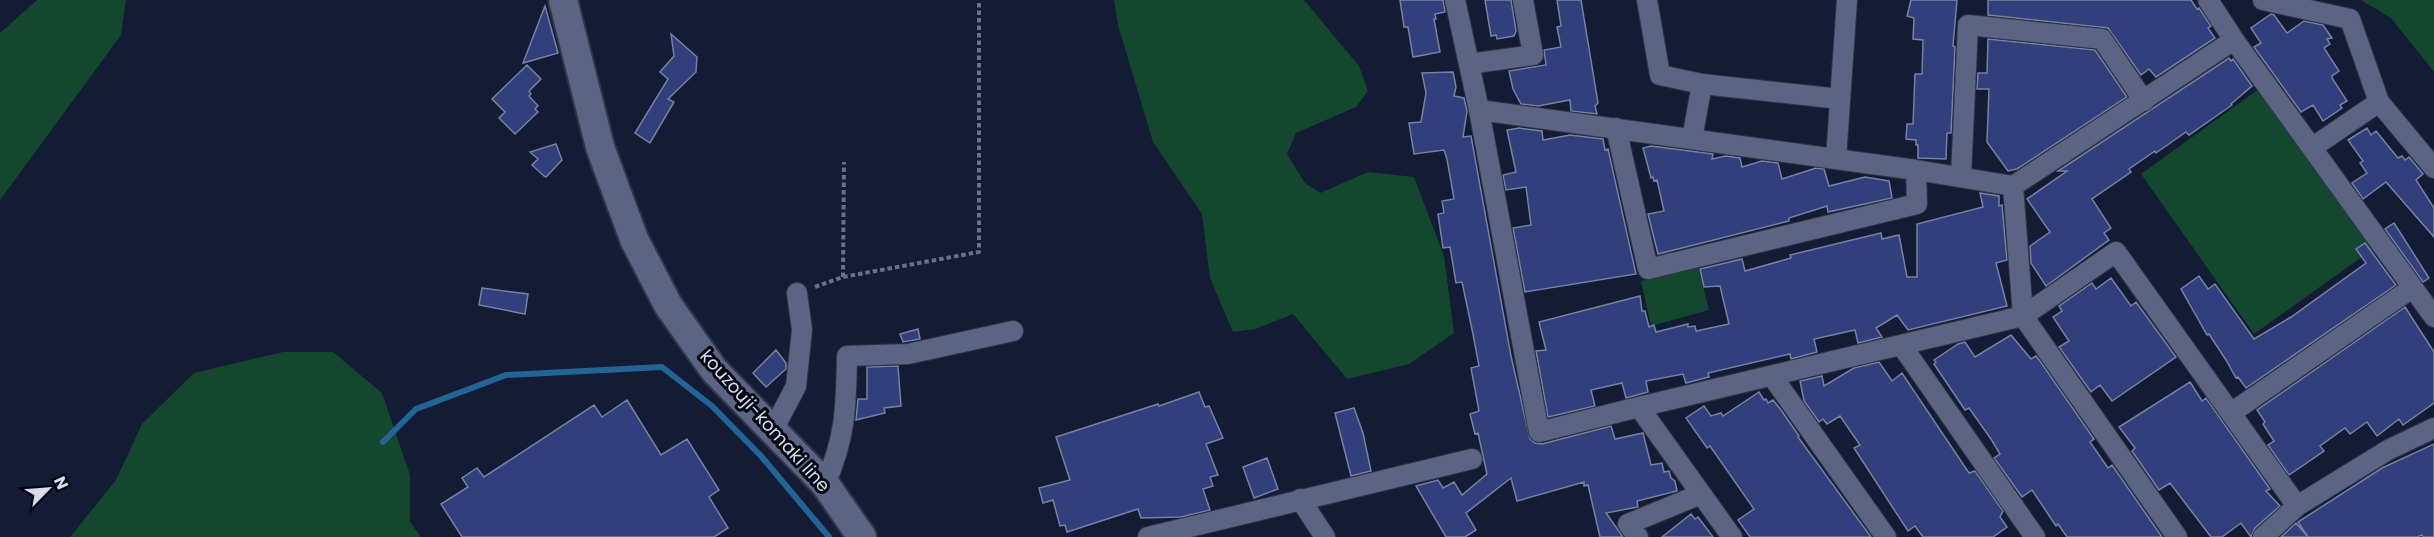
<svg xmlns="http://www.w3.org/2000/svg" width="2434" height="537" font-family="Poppins,sans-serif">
	<rect width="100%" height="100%" fill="#141b34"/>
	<path fill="#13482f" d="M37 0H126L121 35 0 200V33Z
		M1114 0H1304L1359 66 1368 91 1356 107 1296 133 1287 154 1305 183 1320 193 1368 172 1414 177 1444 256 1454 333 1409 364 1347 379 1293 314 1255 329 1233 332 1210 278 1202 214 1153 142 1118 25Z
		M2361 0H2434V72L2391 18Z
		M2259 89 2373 249 2254 334 2141 174Z
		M1698 267 1709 310 1651 326 1641 281Z
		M283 352H333L382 393 410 475V522L421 537H70L116 480 142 424 194 373Z"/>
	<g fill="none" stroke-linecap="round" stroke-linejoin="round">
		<path stroke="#236497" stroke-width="6" d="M383 442 416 409 506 375 662 367 712 406 761 456 829 537"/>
	</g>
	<path fill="#31407d" stroke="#7781a0" stroke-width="1.5" d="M1400 0H1443L1445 12 1435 14 1436 19H1434L1440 52 1413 57 1408 27H1404Z
		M1485 0H1511L1516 31 1514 36 1497 39 1496 35 1491 36Z
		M1557 0H1581L1598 103 1595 106 1597 114 1571 111 1570 100 1538 106 1521 104 1513 89 1509 71 1546 65 1544 50 1561 47 1557 27 1561 26Z
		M1911 0H1957L1953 46 1955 47 1951 133H1947L1946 159 1918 158V145H1916V140L1906 139 1907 124H1913L1915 74H1922L1923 40 1913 39 1914 18 1907 16Z
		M1988 0H2191L2197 9 2199 8 2211 26 2208 28 2215 38 2156 77 2149 69 2141 75 2108 28 1988 15Z
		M545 6 558 53 523 63Z
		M2271 14 2274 15 2287 33 2304 21 2323 25 2332 38 2327 39 2330 44 2324 48 2339 71 2332 76V78L2347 101 2340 105 2342 108 2323 121 2313 105 2301 112 2254 47 2261 43 2251 28Z
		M671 34 697 57 696 72 668 99 674 102 650 143 635 133 668 79 660 72 674 56Z
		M1988 39 2095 50 2127 97 2017 169 2008 171 1987 142 1989 89H1977L1978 73H1987Z
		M2229 58 2231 61 2233 59 2252 86 2231 104 2232 105 2189 135 2186 132 2156 153 2155 151 2129 169 2131 172 2092 199 2111 228 2104 233 2109 240 2046 286 2031 263 2030 246 2050 232 2027 199 2067 171H2058Z
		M527 65 541 79 529 91 531 94 529 96 538 106 535 109 538 112 515 134 499 118 505 112 492 99Z
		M1453 72 1456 87 1454 96 1464 98 1467 111 1463 137 1471 136 1511 356 1530 439 1535 443 1542 444 1611 426 1615 439 1643 433 1651 465 1662 463 1664 472 1669 471 1671 478 1675 481 1677 491 1637 501 1638 507 1606 513 1623 537H1600L1588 485 1584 486V482L1517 501 1511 478 1466 513 1476 530 1465 537H1446L1416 486 1438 480 1443 488 1454 482 1462 495 1487 474 1478 433 1475 434 1470 414 1479 411 1471 368 1479 366 1473 334 1462 282 1456 283 1450 247 1443 248 1438 214 1444 213 1442 201 1454 199 1447 159 1444 150 1414 154 1409 123 1421 122 1426 93 1422 73Z
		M1519 128 1542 131 1543 140 1570 135 1603 139 1605 150 1608 149 1636 274 1525 292 1513 228 1531 225 1526 187 1506 190 1503 175 1516 172 1507 130Z
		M2367 128 2371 135 2376 131 2398 158 2402 156 2405 160 2409 157 2423 174 2416 180 2434 208V237L2386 182 2363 199 2352 183 2367 173 2360 163 2363 161 2348 140Z
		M556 144 562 160 546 177 544 176 532 165 538 159 530 152Z
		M1651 146 1713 154 1712 159 1726 156 1740 158 1742 167 1762 161 1778 163 1782 179 1816 168 1824 169 1829 186 1865 177 1889 181 1892 198 1828 212 1827 206 1789 218V221L1658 254 1648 214 1664 211 1657 180 1654 181 1653 177 1651 178 1643 148Z
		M1980 193 1999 196V206L2002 205 2007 260 1996 263 2007 306 1908 330 1897 315 1876 328 1882 337 1858 343 1855 330 1814 339 1817 352 1791 359 1790 354 1708 373 1709 377 1686 383 1683 374 1646 381 1648 392 1626 398 1622 383 1591 390 1595 406 1548 417 1536 351 1546 350 1539 322 1640 296 1642 311H1645L1649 327 1654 325 1656 332 1688 324V327L1695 326 1696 331 1729 324 1720 286 1704 287 1700 269 1742 259 1745 271 1791 258 1790 255 1881 233 1882 239 1899 235 1907 277H1917V224L1983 207Z
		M2394 223 2429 278 2423 282 2385 229Z
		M2365 243 2396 285 2246 388 2238 377 2236 378 2226 360 2209 334 2207 335 2181 289 2199 276 2208 289 2215 284 2254 339 2291 317 2366 263 2356 249Z
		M2111 278 2131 306 2136 302 2176 357 2112 401 2100 385 2091 392 2059 347 2069 341 2053 317 2062 311 2059 306 2092 283 2096 289Z
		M482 288 528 294 525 314 479 305Z
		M2405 307 2434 352V403L2403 425 2399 419 2377 436 2367 422 2350 434 2345 428 2320 446 2324 451 2289 475 2268 445 2274 441 2263 424 2265 422 2257 410Z
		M918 329 920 339 903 342 900 334Z
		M2011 335 2031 359 2036 356 2040 361 2094 439 2090 442 2108 468 2112 465 2162 537H2067L2058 524 2056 526 2032 490 2022 497 1994 458 2000 454 1991 439 1969 408 1965 410 1934 364 1936 362 1934 360 1958 344 1965 342 1975 357Z
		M776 350 786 363V369L766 387 753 373Z
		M1879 362 1892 381 1902 373 1969 473 1975 471 2003 511 2000 517 2007 527 1993 537H1923L1915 526 1908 531 1854 448 1860 445 1840 416 1827 424 1823 419 1819 422 1804 401 1800 381 1822 376 1824 386 1854 368Z
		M898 366 901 406 884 408 885 413 856 420 858 399H867V367Z
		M2190 382 2202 401 2206 398 2270 489 2266 491 2280 506 2255 528 2251 537 2241 523 2222 537H2211L2170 483 2159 490 2132 451 2135 448 2119 427Z
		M1199 392 1205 407 1209 406 1223 438 1206 444 1218 475 1210 477 1213 486 1203 489 1210 510 1181 517 1141 518 1138 509 1067 532 1065 525 1060 526 1053 500 1043 503 1039 488 1070 480 1056 437 1158 404 1159 406Z
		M1759 392 1764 400 1766 399 1768 403 1773 400 1781 410 1799 436 1798 437 1871 537H1750L1738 520 1754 509 1710 446 1707 448 1686 418 1704 406 1711 416 1721 413 1723 416Z
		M627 400 661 455 687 439 719 490 709 497 728 528 714 537H462L441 504 468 487 462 478 477 468 484 477 594 405 602 417Z
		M1354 408 1363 433 1371 471 1351 476 1335 413Z
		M2434 444V537H2423L2422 535 2417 537H2308L2298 522 2382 468Z
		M1267 458 1278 489 1254 498 1243 467Z
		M1691 514 1695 519 1698 517 1713 537H1662Z
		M2296 523 2308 537H2281Z"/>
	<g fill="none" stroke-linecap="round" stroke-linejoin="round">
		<g stroke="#323549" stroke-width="22">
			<path id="minor" d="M1455 0 1479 110 1539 432 1639 407 2023 316 2116 252 2297 506
				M1647 0 1660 75 1702 84 1692 139
				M2208 0 2234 40 2434 317
				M2263 0 2350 19 2379 102 2434 168
				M1469 64 1533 55 1523 0
				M1702 84 1840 99
				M1479 110 1916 170 2013 186
				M1616 128 1648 269 1917 204 1916 170
				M2313 147 2379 102
				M1836 159 1847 0
				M1961 176 1968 25 2102 39 2144 101
				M1902 346 2035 537
				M1772 376 1886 537
				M1639 407 1732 537
				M2231 413 2412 288
				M773 430 796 386 802 330 797 293
				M825 484C846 437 846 406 847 356L908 354 1013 331
				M1300 499 1325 537
				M1148 537 1472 459
				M1638 537 1628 524 1701 494
				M2177 537 2023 316 2013 186 2234 40
				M2263 537 2297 506 2388 450 2434 428"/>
		</g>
		<g stroke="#323549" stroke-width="32">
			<path id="secondary" d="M563 0 600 147 634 239 668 305 714 370 825 484 862 537"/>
		</g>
		<path stroke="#6a7186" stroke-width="4" stroke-dasharray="4.5 3" stroke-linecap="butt" d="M843 277 844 162
			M815 287 843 277 979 252V0"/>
		<use href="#minor" stroke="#5b6482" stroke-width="20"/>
		<use href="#secondary" stroke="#5b6482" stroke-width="28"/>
	</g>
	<g text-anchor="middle" stroke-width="6" stroke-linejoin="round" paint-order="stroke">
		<g font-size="18" fill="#d7ddee" stroke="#050711">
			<text transform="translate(765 421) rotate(48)" y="6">kouzouji-komaki line</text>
		</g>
	</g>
	<g transform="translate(48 489) rotate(65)" stroke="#050711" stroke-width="4.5" paint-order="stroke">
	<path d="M0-4.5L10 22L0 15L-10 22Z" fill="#d7ddee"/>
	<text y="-9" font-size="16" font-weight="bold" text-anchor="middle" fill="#d7ddee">N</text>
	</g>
</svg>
